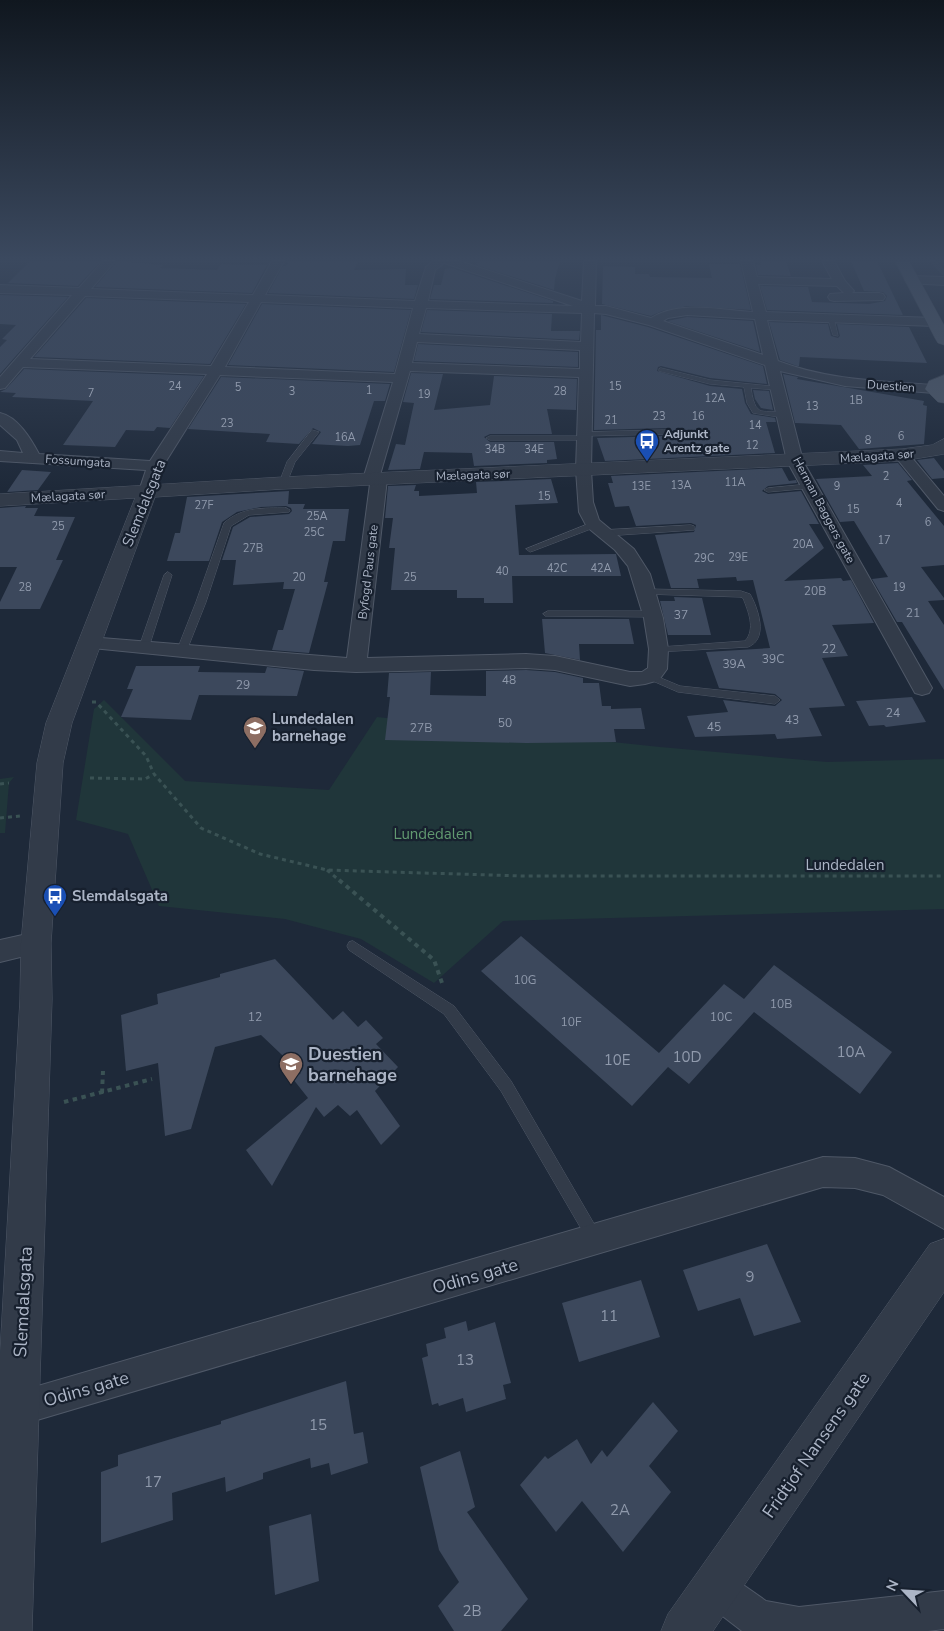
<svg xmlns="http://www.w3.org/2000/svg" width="944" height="1631" font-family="'Nunito Sans',sans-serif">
	<rect width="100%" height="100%" fill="#1e2939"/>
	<path fill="#20363a" d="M104 700 185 781 329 790 377 717 660 747 827 762 944 759V909L503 921 434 983 361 939 285 919 159 906 128 834 76 820 94 709Z
		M14 777 9 783 5 833H0V779Z"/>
	<path fill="#3c485c" d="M30 261H101L78 286 8 283Z
		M117 261 163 265 160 268 217 270 221 264 267 265 252 293 95 287Z
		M289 261 358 262 354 270 406 269 405 285H418L414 299 268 293 283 266H286Z
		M478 261H560L555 279 554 290 476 265Z
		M760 261H786L791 276 758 275 756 265H761Z
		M851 261H877L903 315 767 310 760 286 808 287 812 302 869 304 885 301 887 296 883 292 864 291Z
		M709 264H740L751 310 688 306 662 311 651 316 602 304 603 266 635 267V274H649L650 277 712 278Z
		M452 268 553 301V303L430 299 434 285H441L445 269Z
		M0 295 68 297 0 374V347L7 340 2 339 16 325 0 324Z
		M86 298 246 304 210 364 34 357Z
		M262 304 411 310 394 372 228 365Z
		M427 310 552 314 551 331H580L579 340 421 332Z
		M601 315 648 327 763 366 767 384 710 378 661 366 658 367 657 371 710 386 742 389 745 403 751 414 775 418 776 422H766L775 453 605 461 597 438 667 436 669 430 667 428 594 430 596 330H601Z
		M687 317 753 321 760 352 667 321Z
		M769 322 828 324 831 336 838 338 840 336 837 324 909 327 927 363 800 357 799 366H797L780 360Z
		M418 344 578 352V367L414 361Z
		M24 369 204 376 170 428 157 427 154 431 126 430 115 447 63 445 93 401 12 397 16 393 0 392 6 389Z
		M411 373 443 374 434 410 490 405 494 376 577 379 576 410 547 409 552 434H490L484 437 490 442H554L557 459 547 460V463L474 466 472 453 424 452 420 469 388 470 396 444 405 445 414 403 403 402Z
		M783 374 798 377 797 379 924 401 923 405 927 406 924 444 859 449 841 425 795 423Z
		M221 377 390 384 385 401H374L360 445 348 446 312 444 321 432 313 428 299 444 266 442 270 434 188 429Z
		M753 390 769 391 773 410 761 408 755 399Z
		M934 458 944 471V478L932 479 917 460Z
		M898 463 912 480 907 481 944 526V565L921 567 944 598V600L928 601 944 625V690L902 622H897L872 579 888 577 854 521 840 522 816 479 872 476 863 465Z
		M782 468 789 481 796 480 797 483 768 486 762 491 768 494 801 491 819 524H809L824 548 784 581 841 578 843 581 851 580 874 623 832 625 848 656 822 658 845 706 809 708 822 736 777 739 775 734 695 737 687 716 728 712 723 700 775 706 782 700 775 694 719 688 706 652 770 648 753 580 737 581 736 577 697 579 699 588H671L655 535 694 532 696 525 691 523 636 526 629 506 615 507 608 483H613L611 476Z
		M22 470 51 472 38 490 7 492Z
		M551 479 558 503 515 505 519 555 616 554 621 576H512L513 603H484V598H457V590H391L395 548H389L393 518H385L388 486 416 485 414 491H419V496L477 493 476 482Z
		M289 491 288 504H305L303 509H349L345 541H333L324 582H328L309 653 272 650 278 630H283L295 589H283L284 582 233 585 236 560H222L233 527 250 517 289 514 292 511 291 508 286 506 261 507 237 512 222 522 209 561H167L175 533H180L187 497Z
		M26 506 25 508H38L34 516 75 517 56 560H63L40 609H0V602L17 567H0V508Z
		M674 597 702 598 711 635H668L660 601H675Z
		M542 619H629L634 644H579L580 660 545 653Z
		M136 666H200L198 672 265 673 267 667 304 671 297 696 199 695 191 720 121 717 133 689H127Z
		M526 670 555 672 583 678V683H599L602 706H611V709L641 708 645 729H614L616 742 526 743 385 740 390 697H387L389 673 431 672 430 695 486 696V671Z
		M912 697 926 722 886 727 884 725 869 726 856 701Z
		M521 936 659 1053 724 984 744 999 774 965 892 1052 860 1094 754 1012 689 1084 668 1067 632 1106 481 971Z
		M275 959 333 1020 343 1011 358 1027 366 1020 383 1038 376 1044 398 1067 375 1091 400 1126 381 1145 357 1110 350 1116 338 1105 324 1117 316 1107 272 1186 246 1150 308 1098 293 1079 301 1073 261 1035 215 1047 191 1129 165 1136 158 1063 126 1071 121 1015 158 1004 157 994 220 977V974Z
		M767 1244 801 1322 754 1336 740 1298 698 1311 683 1270Z
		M641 1280 660 1337 579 1362 562 1303Z
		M466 1321 468 1331 495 1322 511 1383 503 1385 506 1399 466 1412 463 1398 439 1406 438 1403 432 1405 422 1358 428 1356 426 1344 446 1338 444 1328Z
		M346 1381 354 1434 363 1432 368 1463 331 1475 329 1463 311 1468 310 1458 263 1473V1479L226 1492 225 1477 172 1493 173 1520 101 1543V1472L118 1466V1455L221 1424V1421Z
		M653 1402 678 1431 649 1466 671 1492 623 1552 582 1501 556 1532 520 1485 545 1456 548 1459 577 1439 591 1464 602 1450 607 1457Z
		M460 1451 475 1507 467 1512 528 1599 501 1631H454L438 1606 459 1582 439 1550 420 1467Z
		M311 1514 319 1581 275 1595 269 1526Z"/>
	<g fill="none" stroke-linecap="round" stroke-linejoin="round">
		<g stroke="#4f5867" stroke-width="1">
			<path id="service" d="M930 261H936L944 270V275Z
				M831 317 834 319 838 336 833 335 828 319Z
				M661 368 710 380 780 387 781 388 778 390 751 388C756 426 768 403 789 416L785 418 753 413 747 403 744 387 710 384 659 371V369Z
				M312 430 319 432 295 462 286 485H280L279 483 287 462Z
				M664 430H667V434L586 436 588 438 584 440H490L486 438 490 436H582L580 434 584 432Z
				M809 484H812V488L768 492 764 490 768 488Z
				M286 508 290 510 289 512 249 515 231 526 206 602 187 650 185 652H179L177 650 196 602 224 523C242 507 263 508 286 508Z
				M593 522 596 523V527L533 551 530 552 526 549Z
				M691 525 694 526V530L605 536 601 533 605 530Z
				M168 572 172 575 149 647 147 649H141L139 647 164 575Z
				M647 589 741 591 750 594C758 608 769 639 748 647L657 652 655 650 660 647 745 641C756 629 748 611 743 598L740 597 644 594V590Z
				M548 611H652L657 614 652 617 545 616 543 614Z
				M649 673 680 686 775 696 780 700 775 704 678 692 646 678 644 676Z
				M353 941 454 1006 511 1081 600 1234 603 1239 600 1244 595 1247 590 1244 501 1091 444 1014 349 950 347 946 349 942Z"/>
		</g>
		<g stroke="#4f5867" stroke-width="2">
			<path id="minor" d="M103 261H115L91 289 253 295 272 261H284L265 295 415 301 426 267 433 261H459L582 301 584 261H596L595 306H606L651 318C680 300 721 310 753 312L741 261H753L757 277 832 279 822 261H834L845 281 854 291 852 293H879L883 294 885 297 883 300 834 301 830 300 828 297 830 294 844 293 837 286 758 284 766 312 935 318 941 322 935 326 767 320 778 361C827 380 881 381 934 385L941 389 934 393 845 386 780 371 803 461 932 688 929 693 922 695 915 693 787 461 765 365 649 325 606 314 594 313 591 470 593 502 599 520 634 549 650 574 663 618 668 649 667 669 659 680 645 684 630 686 555 670 526 668 356 672 314 670 82 647 79 643 82 639 89 637 347 658 370 484 365 482 363 479 393 382 220 375 163 466 155 491 153 494H141L139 491 146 470 0 461V451L23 453 17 440 0 425V413C18 417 31 439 39 454L150 461 207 374 23 367 5 388 0 389V377L72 295 0 293V285L79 288ZM444 263 573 306 428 301 435 270ZM85 296 249 302 211 366 30 359ZM261 302 413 308 395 374 225 367ZM426 308 582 313 581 342 419 334ZM687 315 755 319 763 355 663 321 668 318ZM417 342 580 350V369L412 363ZM410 371 579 377 576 470 579 512 587 527 615 550 628 566 644 618 649 649 648 668 642 672H630L555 656 526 654 367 658 387 479 385 476 380 475Z
				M911 276 944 277V285L907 283 905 280Z
				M902 450 907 452 944 496V511L938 509 894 455 897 452Z
				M36 932 45 935 49 943 45 951 0 962V940Z
				M823 1157 855 1158 889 1167 944 1197V1229L883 1195 855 1188 823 1187 0 1431V1397Z
				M716 1569 729 1575 766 1601 799 1607 944 1591V1629L928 1631H742L703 1601 697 1588 703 1575Z"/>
		</g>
		<g stroke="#4f5867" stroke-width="1">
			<path id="tertiary" d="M944 439V454L902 461 283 489 155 497 72 723 63 763 51 943 52 999 32 1631H0V1353L20 999 21 943 37 763 46 723 135 498 0 506V494L283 477 902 449 932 445Z
				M944 1239V1292L713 1631H661L668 1614 930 1244Z"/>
		</g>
		<g stroke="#3b4453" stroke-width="1">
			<path id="primary" d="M895 261H909L944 325V345L938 343 936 340Z
				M944 375V403L938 402 925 389 929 381Z"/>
		</g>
		<path stroke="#3a5254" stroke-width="3" stroke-dasharray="4 4" stroke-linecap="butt" d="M92 702H96L146 756 154 774
			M90 778 145 779 154 774 201 828 260 854 327 870 522 876H944
			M0 784 9 783
			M0 818 20 816
			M327 870 340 881"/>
		<path stroke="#3a5254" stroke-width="4" stroke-dasharray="4.5 4.5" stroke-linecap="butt" d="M339 880 434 960 442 983
			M102 1093 103 1071
			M64 1102 152 1079"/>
		<use href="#service" fill="#323b49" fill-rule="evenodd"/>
		<use href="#minor" fill="#323b49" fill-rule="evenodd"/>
		<use href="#tertiary" fill="#323b49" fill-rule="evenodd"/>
		<use href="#primary" fill="#4f5a6a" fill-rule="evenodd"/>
	</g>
	<linearGradient id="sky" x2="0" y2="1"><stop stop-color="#10171f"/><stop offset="0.53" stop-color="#3b495f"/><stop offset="1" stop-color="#3b495f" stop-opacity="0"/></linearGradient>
	<rect width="944" height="489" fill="url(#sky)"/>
	<defs>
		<g id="bus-pin" transform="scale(1.25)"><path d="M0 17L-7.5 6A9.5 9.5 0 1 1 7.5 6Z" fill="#1a4fb4" stroke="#17202e"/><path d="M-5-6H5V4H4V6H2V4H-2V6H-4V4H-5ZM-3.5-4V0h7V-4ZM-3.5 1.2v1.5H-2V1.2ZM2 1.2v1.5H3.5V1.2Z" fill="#fff"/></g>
		<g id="school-pin" transform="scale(1.25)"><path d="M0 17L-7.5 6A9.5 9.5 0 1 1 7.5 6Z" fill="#8d6e63" stroke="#17202e"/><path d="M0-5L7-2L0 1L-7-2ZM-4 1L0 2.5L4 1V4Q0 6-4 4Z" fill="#fff"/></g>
	</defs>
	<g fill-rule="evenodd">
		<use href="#bus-pin" x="647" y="441"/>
		<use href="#school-pin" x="255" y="728"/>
		<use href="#bus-pin" x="55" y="896"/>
		<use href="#school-pin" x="291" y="1064"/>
	</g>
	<g text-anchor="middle" stroke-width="4.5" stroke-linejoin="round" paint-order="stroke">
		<g font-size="11" fill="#909aac">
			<text x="175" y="390">24</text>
			<text x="615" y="390">15</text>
			<text x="238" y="391">5</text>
			<text x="369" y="394">1</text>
			<text x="292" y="395">3</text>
			<text x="560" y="395">28</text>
			<text x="91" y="397">7</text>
			<text x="424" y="398">19</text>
			<text x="715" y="402">12A</text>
			<text x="856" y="404">1B</text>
			<text x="812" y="410">13</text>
			<text x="659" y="420">23</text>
			<text x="698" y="420">16</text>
			<text x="611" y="424">21</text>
			<text x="227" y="427">23</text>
			<text x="755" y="429">14</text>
			<text x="901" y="440">6</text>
			<text x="345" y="441">16A</text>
			<text x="868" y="444">8</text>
			<text x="752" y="449">12</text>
			<text x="495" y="453">34B</text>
			<text x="534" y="453">34E</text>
			<text x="886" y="480">2</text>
			<text x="735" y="486">11A</text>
			<text x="681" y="489">13A</text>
			<text x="641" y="490">13E</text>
			<text x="837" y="490">9</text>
			<text x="544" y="500">15</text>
			<text x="899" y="507">4</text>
			<text x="204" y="509">27F</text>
			<text x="853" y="513">15</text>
			<text x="317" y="520">25A</text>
			<text x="928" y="526">6</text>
			<text x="58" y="530">25</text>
			<text x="314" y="536">25C</text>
			<text x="884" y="544">17</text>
			<text x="803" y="548">20A</text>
			<text x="253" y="552">27B</text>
			<text x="738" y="561">29E</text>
			<text x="704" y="562">29C</text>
			<text x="557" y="572">42C</text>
			<text x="601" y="572">42A</text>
			<text x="502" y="575">40</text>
			<text x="299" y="581">20</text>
			<text x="410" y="581">25</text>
			<text x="25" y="591">28</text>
			<text x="899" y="591">19</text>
		</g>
		<g font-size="12" fill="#acb5c6" stroke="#17202e">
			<text transform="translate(891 386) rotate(4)" y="4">Duestien</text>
			<text transform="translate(877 456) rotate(-4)" y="4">Mælagata sør</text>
			<text transform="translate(78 461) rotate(4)" y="4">Fossumgata</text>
			<text transform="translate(473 475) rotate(-2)" y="4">Mælagata sør</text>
			<text transform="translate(68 496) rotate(-3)" y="4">Mælagata sør</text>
			<text transform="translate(824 510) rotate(62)" y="4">Herman Baggers gate</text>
			<text transform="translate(368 572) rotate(-83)" y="4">Byfogd Paus gate</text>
		</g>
		<g font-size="12" font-weight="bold" fill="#acb5c6" stroke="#17202e" text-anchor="start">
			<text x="664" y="438">Adjunkt<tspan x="664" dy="14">Arentz gate</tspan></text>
		</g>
		<g font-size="12" fill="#909aac">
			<text x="815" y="595">20B</text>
			<text x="913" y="617">21</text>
			<text x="681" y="619">37</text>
			<text x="829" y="653">22</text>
			<text x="773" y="663">39C</text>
			<text x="734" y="668">39A</text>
			<text x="509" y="684">48</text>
			<text x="243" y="689">29</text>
			<text x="893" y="717">24</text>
			<text x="792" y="724">43</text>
			<text x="505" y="727">50</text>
			<text x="714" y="731">45</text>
			<text x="421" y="732">27B</text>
			<text x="525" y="984">10G</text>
			<text x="781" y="1008">10B</text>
			<text x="255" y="1021">12</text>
			<text x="721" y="1021">10C</text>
			<text x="571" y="1026">10F</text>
		</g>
		<g font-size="15" fill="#acb5c6" stroke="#17202e">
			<text transform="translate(144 503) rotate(-68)" y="5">Slemdalsgata</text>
			<text x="845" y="870">Lundedalen</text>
		</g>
		<g font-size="15" font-weight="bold" fill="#acb5c6" stroke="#17202e" text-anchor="start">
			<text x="272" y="724">Lundedalen<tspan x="272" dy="17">barnehage</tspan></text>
			<text x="72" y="901">Slemdalsgata</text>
		</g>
		<g font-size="15" fill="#619970" stroke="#17202e">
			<text x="433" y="839">Lundedalen</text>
		</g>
		<g font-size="15" fill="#909aac">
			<text x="851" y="1057">10A</text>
			<text x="687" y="1062">10D</text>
			<text x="617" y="1065">10E</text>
			<text x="750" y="1282">9</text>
			<text x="609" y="1321">11</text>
			<text x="465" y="1365">13</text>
			<text x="318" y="1430">15</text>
			<text x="153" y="1487">17</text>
			<text x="620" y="1515">2A</text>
			<text x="472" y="1616">2B</text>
		</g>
		<g font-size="18" font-weight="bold" fill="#acb5c6" stroke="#17202e" text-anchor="start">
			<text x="308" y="1060">Duestien<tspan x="308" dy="21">barnehage</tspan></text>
		</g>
		<g font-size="18" fill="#acb5c6" stroke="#17202e">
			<text transform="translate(475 1276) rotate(-16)" y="6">Odins gate</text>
			<text transform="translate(23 1302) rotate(-87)" y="6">Slemdalsgata</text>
			<text transform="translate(86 1389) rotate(-16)" y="6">Odins gate</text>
			<text transform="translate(816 1445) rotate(-55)" y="6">Fridtjof Nansens gate</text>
		</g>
	</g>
	<g transform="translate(904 1591) rotate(295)" stroke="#17202e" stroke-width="4" paint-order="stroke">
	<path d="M0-4L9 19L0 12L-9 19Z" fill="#acb5c6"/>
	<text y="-8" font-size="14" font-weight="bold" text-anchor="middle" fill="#acb5c6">N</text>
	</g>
</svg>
